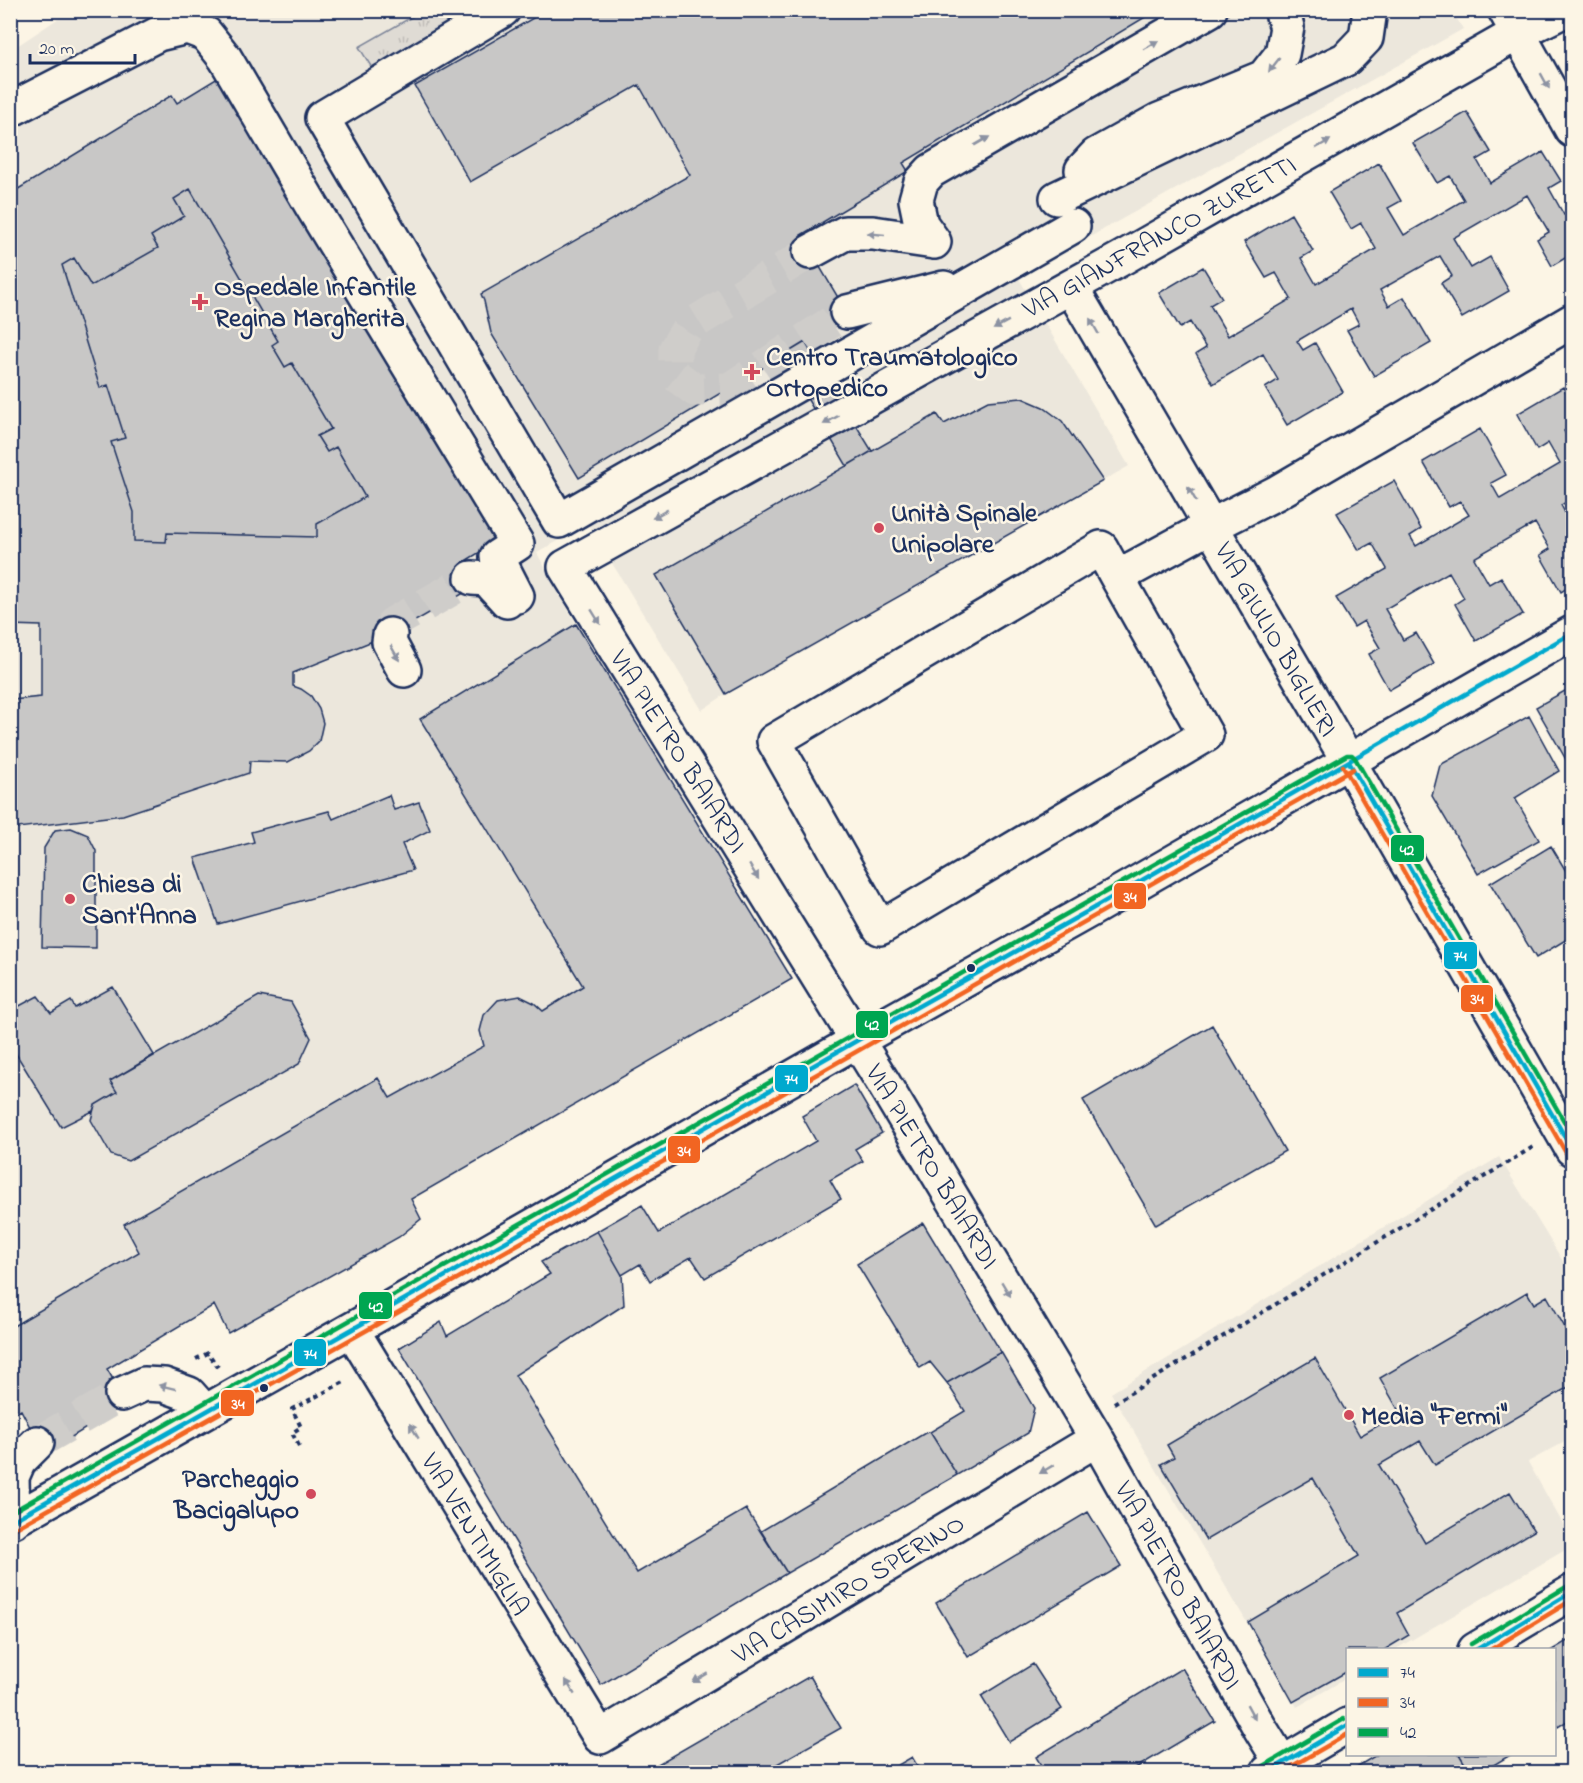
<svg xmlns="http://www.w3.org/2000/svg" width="1583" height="1783" font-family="'Indie Flower',sans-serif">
	<defs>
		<pattern id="grass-tufts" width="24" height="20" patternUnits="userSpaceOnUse" patternTransform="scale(1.5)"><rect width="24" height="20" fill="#dfdbd4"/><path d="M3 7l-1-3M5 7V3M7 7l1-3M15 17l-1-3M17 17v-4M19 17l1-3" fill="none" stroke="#bfbcb8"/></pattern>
	</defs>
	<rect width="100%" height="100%" fill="#fcf5e5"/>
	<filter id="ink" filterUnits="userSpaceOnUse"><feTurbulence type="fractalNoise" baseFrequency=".0167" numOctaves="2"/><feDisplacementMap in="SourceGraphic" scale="12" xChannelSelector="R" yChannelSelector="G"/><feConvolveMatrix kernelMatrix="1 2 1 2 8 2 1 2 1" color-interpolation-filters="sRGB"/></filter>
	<g filter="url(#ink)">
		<path fill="#ece7dc" d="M71 10 1452 11 1463 29 1018 277 1129 466 726 694 702 710 588 524 537 553 576 624 792 979 411 1199 421 1219 399 1237 228 1333 214 1306 107 1369 127 1403 44 1454 21 1410 11 1415V50Z
			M1499 1157 1572 1276V1438L1528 1462 1572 1540V1546L1396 1649 1348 1650 1347 1678 1297 1707 1111 1393Z"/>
		<path fill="url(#grass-tufts)" stroke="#7d8599" stroke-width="1.5" d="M422 11H469L372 68 359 47Z"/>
		<path fill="#c8c7c6" stroke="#1b2f5e" stroke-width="1.5" fill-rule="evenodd" d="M547 10H1157L903 163 908 171 801 235 849 316 579 478 491 333 484 301 481 294 690 175 639 85 470 182 415 86Z
			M226 73 508 535 462 563 476 586 372 646 370 642 293 673V686L301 689 311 696 319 709 323 723 319 741 309 751 288 762 250 761 249 773 123 815 10 829 12 700 41 697V626L10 625V194L172 95 177 103ZM190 189 278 341 272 345 285 367 292 363 331 429 317 436 327 452 336 447 365 497 317 524V537L167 533 166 542 134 541V512L111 442 125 438 108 385 100 388 62 265 74 258 91 286 158 248 151 236 184 216 174 199Z
			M1467 112 1491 152 1477 160 1490 183 1543 152 1561 181 1549 188 1564 215 1572 211V254L1552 266 1537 239 1549 232 1527 195 1453 238 1471 268 1490 257 1509 291 1462 318 1441 283 1452 276 1440 256 1380 290 1389 306 1404 297 1431 343 1374 376 1347 330 1359 324 1351 309 1297 341 1303 350 1315 343 1343 392 1287 425 1265 388 1278 380 1263 354 1213 384 1196 354 1206 348 1190 322 1180 328 1159 293 1203 267 1222 298 1210 305 1228 336 1291 299 1276 273 1266 278 1244 242 1291 214 1313 251 1301 258 1316 284 1376 249 1361 223 1351 229 1329 192 1379 163 1401 201 1388 208 1404 235 1464 200 1450 176 1437 183 1413 143Z
			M190 189 278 341 272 345 285 367 292 363 331 429 317 436 327 452 336 447 365 497 317 524V537L167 533 166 542 134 541V512L111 442 125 438 108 385 100 388 62 265 74 258 91 286 158 248 151 236 184 216 174 199Z
			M805 342 872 451 847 466 782 356Z
			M1563 387 1572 402V426L1564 431 1572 445V499L1561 505 1572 526V585L1561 592 1540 555 1550 549 1535 523 1474 558 1489 584 1501 577 1523 614 1476 641 1455 604 1464 598 1449 572 1385 609 1403 640 1416 633 1434 664 1389 690 1369 654 1380 648 1364 621 1354 627 1336 598 1387 569 1372 543 1359 550 1337 513 1394 481 1421 529 1410 536 1416 546 1469 515 1460 501 1449 507 1423 462 1480 429 1506 475 1491 483 1500 499 1560 464 1548 443 1537 450 1517 414Z
			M1022 398 1043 407 1062 421 1103 481 726 694 656 575 937 414 944 424 988 401Z
			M576 624 792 979 411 1199 421 1219 399 1237 228 1333 214 1305 107 1369 127 1403 44 1454 21 1410 10 1415V1328L139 1252 124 1224 378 1078 390 1098 484 1046 480 1031 484 1015 498 1000 520 996 534 1003 543 1011 583 986 420 719Z
			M1572 687V770L1536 707Z
			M1529 716 1559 771 1515 798 1539 840 1478 874 1432 796 1440 765Z
			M389 795 394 810 419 802 430 830 402 844 413 870 218 924 195 858 254 842 251 832 329 811 333 819Z
			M71 828 88 835 96 851V948L42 947 44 848 55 830Z
			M1551 846 1572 881V936L1536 958 1490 883Z
			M113 987 154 1055 110 1081 117 1092 95 1105 93 1111 61 1127 10 1044V1011L38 996 51 1013 71 1001 75 1008Z
			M259 996 291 1002 311 1038 299 1064 128 1161 111 1155 91 1120 95 1105 117 1092 110 1081Z
			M1212 1025 1285 1151 1156 1225 1083 1100Z
			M854 1085 882 1133 855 1149 863 1161 830 1180 841 1199 705 1278 691 1257 650 1281 640 1264 622 1275 597 1231 642 1205 659 1233 816 1141 802 1116Z
			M923 1223 1001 1352 947 1383 930 1362 920 1368 857 1264Z
			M597 1231 622 1275 624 1305 515 1375 637 1573 746 1509 787 1573 601 1685 399 1348 441 1322 447 1336 550 1274 541 1262Z
			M1527 1292 1534 1304 1547 1296 1572 1340V1385L1435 1465 1420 1441 1379 1465 1425 1543 1510 1492 1534 1531 1397 1613 1409 1635 1384 1650H1348V1671L1293 1702 1248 1622 1359 1556 1313 1478 1206 1540 1161 1464 1174 1457 1167 1445 1315 1358 1360 1436 1400 1413 1380 1378Z
			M1001 1352 1034 1408 1028 1433 957 1475 930 1432 965 1411 947 1383Z
			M930 1432 957 1475 787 1573 761 1531 925 1433Z
			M1088 1512 1121 1566 968 1657 936 1603Z
			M1572 1638V1718L1558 1727 1554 1720V1650H1552Z
			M1033 1664 1062 1709 1009 1742 981 1696Z
			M1182 1668 1215 1721 1129 1772H1045L1036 1757Z
			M810 1676 841 1728 763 1772H644Z
			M1378 1754H1459L1470 1772H1348Z
			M1459 1754H1512L1482 1772H1470Z
			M912 1757 921 1772H886Z"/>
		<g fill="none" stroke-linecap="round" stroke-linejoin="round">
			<path stroke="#cfcdca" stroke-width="33" stroke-dasharray="33 16" stroke-linecap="butt" d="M810 252 689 326 675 349V375L695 390 729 389 847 312
				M390 635 393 623 472 578
				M37 1443 122 1394"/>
			<g stroke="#1b2f5e" stroke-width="38">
				<path id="minor" d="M503 10 322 118 559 521 1073 226
					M1505 10 1572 130
					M10 110 158 34 187 27 206 34 225 58 313 208 517 544 497 557 517 596
					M1082 170 1096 155 1159 120 1264 77 1282 54 1287 27 1281 10
					M1057 198 1346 59 1366 38 1370 10
					M934 242 921 224 916 200 921 182 931 171 1210 10
					M810 252 845 233H873L934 242
					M1071 287 1349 762 1572 1149
					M847 312 944 288
					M1117 577 1101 548 774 741 880 928 1206 735 1117 577 1211 526 1276 493 1572 321
					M472 578 487 579 507 601
					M390 635 389 642 404 670
					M352 1330 600 1737 1097 1439
					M122 1394 144 1384 164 1385 189 1394 205 1412
					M13 1521 12 1477 19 1461 37 1443
					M10 1522 372 1318 858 1040 1090 910 1572 633
					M1475 1650 1572 1592
					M1268 1772 1348 1725
					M1287 1772 1260 1728 1097 1439 884 1084 565 567 1124 257 1518 33 1565 10"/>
			</g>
			<path stroke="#1b2f5e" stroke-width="4" stroke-dasharray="4.5 4.5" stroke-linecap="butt" d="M196 1359 208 1353 218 1367
				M1114 1403 1533 1147
				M299 1446 292 1433 301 1427 292 1409 344 1382"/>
			<use href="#minor" stroke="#fcf5e5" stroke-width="33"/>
			<g stroke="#fcf5e5" stroke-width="9">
				<path id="bus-1" d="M1349 762 1572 1149
					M10 1522 372 1318 858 1040 1090 910 1572 633
					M1476 1650 1572 1592
					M1268 1772 1348 1725"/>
			</g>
			<g stroke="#fcf5e5" stroke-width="9">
				<path id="bus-2" d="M1343 766 1566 1153
					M14 1529 376 1325 1353 769
					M1490 1650 1572 1600
					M1282 1772 1348 1734"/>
			</g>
			<g stroke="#fcf5e5" stroke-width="9">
				<path id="bus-3" d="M10 1513 1347 755H1352L1355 758 1572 1135
					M1471 1644 1568 1586
					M1264 1766 1344 1719"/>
			</g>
			<use href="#bus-1" stroke="#00a9ce" stroke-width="4.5"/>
			<use href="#bus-2" stroke="#f26522" stroke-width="4.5"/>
			<use href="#bus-3" stroke="#00a651" stroke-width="4.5"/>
		</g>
		<defs><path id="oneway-solid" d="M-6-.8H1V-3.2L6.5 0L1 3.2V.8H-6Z" transform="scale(1.5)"/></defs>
		<g fill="#8c92a2">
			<use href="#oneway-solid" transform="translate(1151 45) rotate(-30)"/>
			<use href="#oneway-solid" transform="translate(1274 65) rotate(128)"/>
			<use href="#oneway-solid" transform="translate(1545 81) rotate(61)"/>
			<use href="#oneway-solid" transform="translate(982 141) rotate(-30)"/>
			<use href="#oneway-solid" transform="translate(1323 144) rotate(-30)"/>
			<use href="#oneway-solid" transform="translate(876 234) rotate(-174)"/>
			<use href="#oneway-solid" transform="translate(1001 325) rotate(151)"/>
			<use href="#oneway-solid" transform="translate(1094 326) rotate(-120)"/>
			<use href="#oneway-solid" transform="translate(831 420) rotate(151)"/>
			<use href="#oneway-solid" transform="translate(1192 494) rotate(-120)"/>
			<use href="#oneway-solid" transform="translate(660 514) rotate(151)"/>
			<use href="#oneway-solid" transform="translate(596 617) rotate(58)"/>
			<use href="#oneway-solid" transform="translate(395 653) rotate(60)"/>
			<use href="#oneway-solid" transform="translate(754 872) rotate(58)"/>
			<use href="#oneway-solid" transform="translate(1006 1289) rotate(59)"/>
			<use href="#oneway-solid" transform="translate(167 1387) rotate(-166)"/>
			<use href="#oneway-solid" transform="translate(414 1431) rotate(-121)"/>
			<use href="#oneway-solid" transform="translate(1047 1469) rotate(149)"/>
			<use href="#oneway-solid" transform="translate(700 1678) rotate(149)"/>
			<use href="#oneway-solid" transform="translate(570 1687) rotate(-121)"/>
			<use href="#oneway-solid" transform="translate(1251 1712) rotate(61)"/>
		</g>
	</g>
	<g fill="#d1495b" stroke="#fcf5e5" stroke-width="2">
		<path d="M197 293h6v6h6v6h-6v6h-6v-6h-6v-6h6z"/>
		<path d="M749 363h6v6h6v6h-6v6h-6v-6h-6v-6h6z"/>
		<circle cx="879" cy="528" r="6"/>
		<circle cx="70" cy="899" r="6"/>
		<circle cx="1349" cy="1415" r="6"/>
		<circle cx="311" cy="1494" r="6"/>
	</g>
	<g fill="#1b2f5e" stroke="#fcf5e5" stroke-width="2">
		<circle cx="971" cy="968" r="5"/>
		<circle cx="264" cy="1388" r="5"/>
	</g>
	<g text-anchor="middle" stroke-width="5" stroke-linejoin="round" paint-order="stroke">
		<g font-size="27" fill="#1b2f5e" stroke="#fcf5e5">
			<text transform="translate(1159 236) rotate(-29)" y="9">VIA GIANFRANCO ZURETTI</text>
			<text transform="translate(1277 639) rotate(60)" y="9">VIA GIULIO BIGLIERI</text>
			<text transform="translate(679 751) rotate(58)" y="9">VIA PIETRO BAIARDI</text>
			<text transform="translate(933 1166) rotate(59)" y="9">VIA PIETRO BAIARDI</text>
			<text transform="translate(476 1534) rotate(59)" y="9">VIA VENTIMIGLIA</text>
			<text transform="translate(1179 1585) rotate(61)" y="9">VIA PIETRO BAIARDI</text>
			<text transform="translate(848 1588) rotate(-31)" y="9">VIA CASIMIRO SPERINO</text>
		</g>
		<g font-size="27" font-weight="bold" fill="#1b2f5e" stroke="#fcf5e5" text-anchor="start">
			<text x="214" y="295">Ospedale Infantile<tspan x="214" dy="31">Regina Margherita</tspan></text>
			<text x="766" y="365">Centro Traumatologico<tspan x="766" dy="31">Ortopedico</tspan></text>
			<text x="891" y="521">Unità Spinale<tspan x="891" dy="31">Unipolare</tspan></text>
			<text x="82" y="892">Chiesa di<tspan x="82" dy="31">Sant'Anna</tspan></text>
			<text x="1361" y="1424">Media "Fermi"</text>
			<text x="299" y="1487" text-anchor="end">Parcheggio<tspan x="299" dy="31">Bacigalupo</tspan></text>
		</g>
	</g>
	<g stroke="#fcf5e5" stroke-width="2">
		<rect x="1390" y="834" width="35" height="29" rx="6" fill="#00a651"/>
		<rect x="1113" y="882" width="34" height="28" rx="6" fill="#f26522"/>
		<rect x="1443" y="941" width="35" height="29" rx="6" fill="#00a9ce"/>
		<rect x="1460" y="984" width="34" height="29" rx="6" fill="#f26522"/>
		<rect x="855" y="1010" width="34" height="29" rx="6" fill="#00a651"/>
		<rect x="774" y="1064" width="35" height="29" rx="6" fill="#00a9ce"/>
		<rect x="667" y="1135" width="34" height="29" rx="6" fill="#f26522"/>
		<rect x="358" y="1291" width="35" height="29" rx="6" fill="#00a651"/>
		<rect x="293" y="1338" width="34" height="29" rx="6" fill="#00a9ce"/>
		<rect x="220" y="1389" width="35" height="28" rx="6" fill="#f26522"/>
	</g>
	<g font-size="16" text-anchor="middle" font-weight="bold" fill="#fff">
		<text x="1407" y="855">42</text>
		<text x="1130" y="902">34</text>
		<text x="1460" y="961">74</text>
		<text x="1477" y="1004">34</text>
		<text x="872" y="1030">42</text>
		<text x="791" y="1084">74</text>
		<text x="684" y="1156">34</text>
		<text x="376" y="1312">42</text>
		<text x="310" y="1359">74</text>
		<text x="238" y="1409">34</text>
	</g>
	<rect width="1583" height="1783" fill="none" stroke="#fcf5e5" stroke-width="36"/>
	<rect x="18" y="18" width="1547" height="1747" fill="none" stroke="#1b2f5e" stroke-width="2" filter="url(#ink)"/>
	<rect x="1346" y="1648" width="210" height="108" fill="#fcf5e5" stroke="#a2a6af" stroke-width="1.5"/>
	<rect x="1358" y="1668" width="30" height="9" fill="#00a9ce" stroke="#a2a6af" stroke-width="1.5"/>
	<text x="1400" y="1678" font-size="18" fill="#1b2f5e">74</text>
	<rect x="1358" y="1698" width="30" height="9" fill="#f26522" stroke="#a2a6af" stroke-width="1.5"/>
	<text x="1400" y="1708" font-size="18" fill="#1b2f5e">34</text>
	<rect x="1358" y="1728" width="30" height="9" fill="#00a651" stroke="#a2a6af" stroke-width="1.5"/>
	<text x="1400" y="1738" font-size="18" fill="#1b2f5e">42</text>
	<path d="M30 54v9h105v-9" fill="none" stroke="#1b2f5e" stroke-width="3"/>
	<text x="39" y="54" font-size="18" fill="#1b2f5e" stroke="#fcf5e5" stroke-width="4.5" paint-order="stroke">20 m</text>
</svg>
